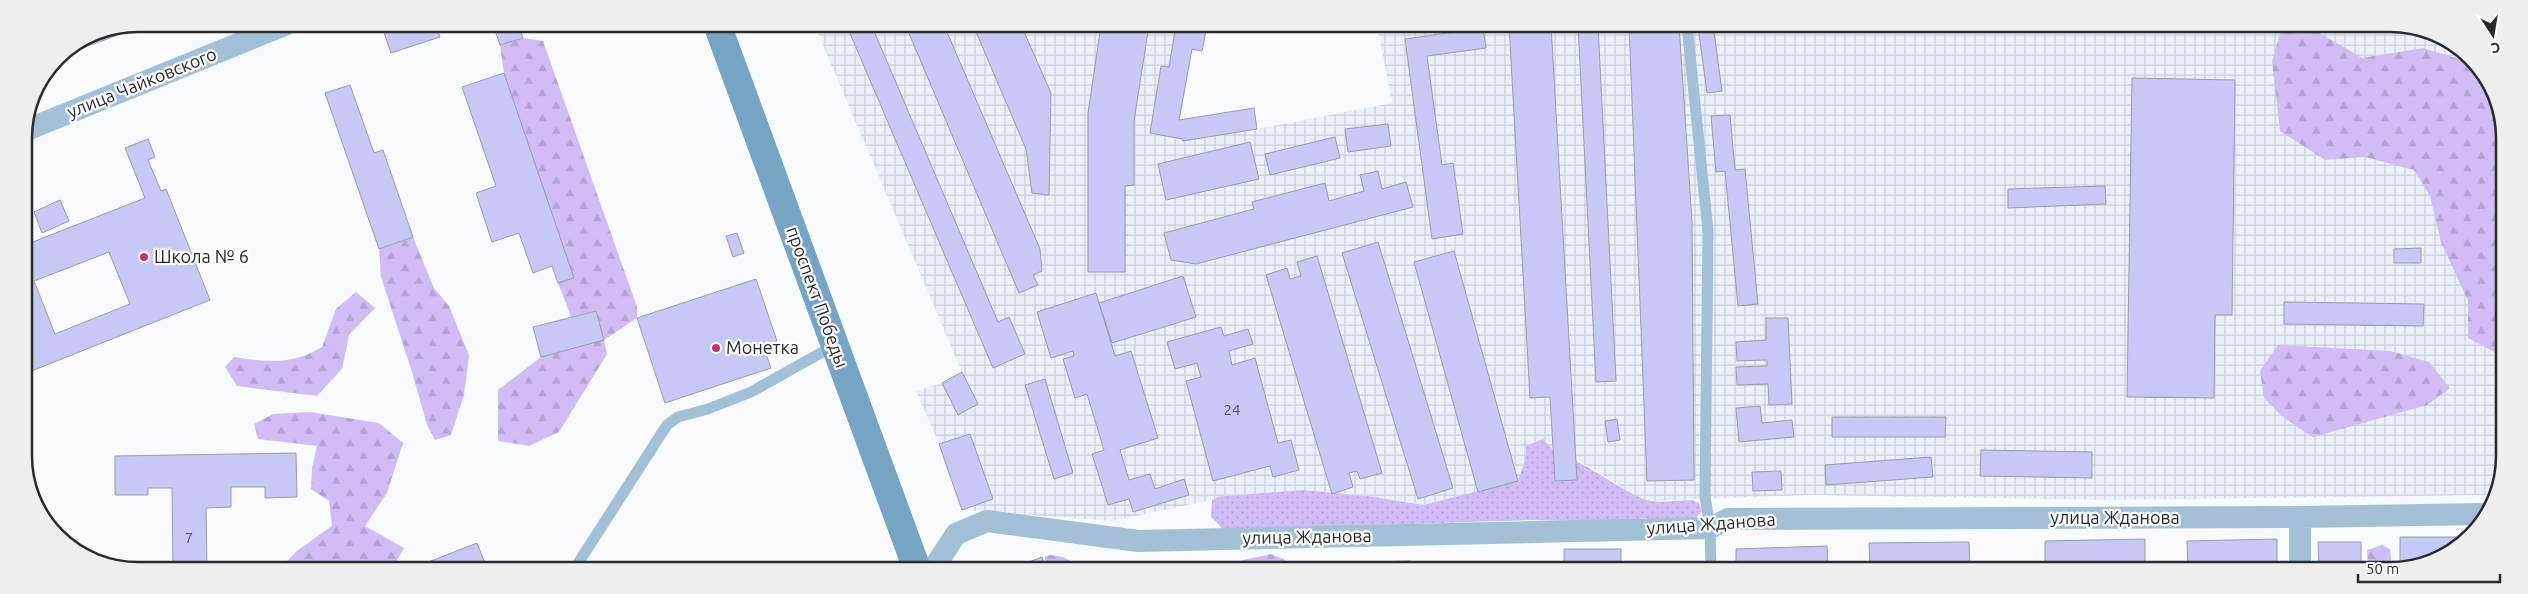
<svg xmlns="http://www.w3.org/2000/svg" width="2528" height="594" font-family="Ubuntu,sans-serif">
	<defs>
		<pattern id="industrial-grid" width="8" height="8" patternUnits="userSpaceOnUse" patternTransform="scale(1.25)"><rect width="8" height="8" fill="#eaf0fa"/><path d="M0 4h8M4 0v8" fill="none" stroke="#c9ced7"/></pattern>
		<pattern id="grass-dots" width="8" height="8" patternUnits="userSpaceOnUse" patternTransform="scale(1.25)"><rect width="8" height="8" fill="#d0bdf5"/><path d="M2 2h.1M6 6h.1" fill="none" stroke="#b3a3d2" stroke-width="1.8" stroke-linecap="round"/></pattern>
		<pattern id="forest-firs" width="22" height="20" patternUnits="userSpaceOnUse" patternTransform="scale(1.25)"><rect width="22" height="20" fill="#d0bdf5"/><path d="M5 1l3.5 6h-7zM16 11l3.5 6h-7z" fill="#b3a3d2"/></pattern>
	</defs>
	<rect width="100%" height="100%" fill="#f8fbfe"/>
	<path fill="url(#industrial-grid)" d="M814 24 1207 26 1202 51 1192 50 1180 120 1254 108 1257 129 1392 103 1377 25 2412 26 2470 57 2502 116V478L2492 495 2107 500 1809 495 1650 501 1635 496 1597 471 1577 461V480L1555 481 1553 450 1526 446 1525 460 1518 481 1423 505 1368 496 1303 490 1221 496 1212 500 1112 521 962 510 939 444 916 391 942 383 962 372Z"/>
	<path fill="url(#grass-dots)" d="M1543 439 1553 450 1555 481 1577 479 1576 461C1595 470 1635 499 1651 501 1664 503 1680 500 1693 500L1699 503 1702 511 1694 520 1659 524 1646 518 1613 522 1533 520 1224 530 1211 517 1212 500 1221 496 1303 490 1368 496 1423 505 1518 481 1525 460 1526 446Z"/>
	<path fill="url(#forest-firs)" d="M2313 29 2362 58 2423 48 2465 61 2476 68 2502 116V356L2468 338V301L2441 242 2430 196 2414 170 2365 157 2325 160 2280 131 2272 61 2281 30Z
		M523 38 543 41 637 307V318L604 340 607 354 559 432 529 446 498 441V390L541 357 604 340 596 311 571 317 558 283 573 278 504 73 500 45Z
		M413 237 434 288 449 306 469 355 464 395 451 435 435 440 427 425 412 372 381 277 379 249Z
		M356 292 375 308 349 335 342 369 317 396 237 386 225 367 234 357C266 362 293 365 322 347L336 309Z
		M2278 345 2390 351 2429 362 2450 388 2427 405 2313 437 2284 418 2264 398 2260 371Z
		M310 412 379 423 403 443 387 493 365 526 404 548 396 562 381 568H280L298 550 332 526 329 501 311 489 312 468 317 446 258 439 254 424 273 414Z
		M2382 545 2390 549 2392 570H2368L2367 550Z
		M1270 554 1284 559 1288 569H1236L1239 561Z
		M1050 555 1063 557 1073 562V569H1049L1044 557Z"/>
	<path fill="#c4c9f5" stroke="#9a9ca5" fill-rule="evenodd" d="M138 24H148L66 54 65 52 95 32Z
		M392 24H435L440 37 391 53 382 27Z
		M493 24H518L523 38 500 45Z
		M846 24H871L998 322 1009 317 1025 354 993 368Z
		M905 24 944 25 1040 249 1042 271 1033 275 1038 285 1019 293Z
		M973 25H1021L1051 93 1049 195 1032 193 1026 149Z
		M1101 25H1149L1134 121V185L1125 186V272H1088V113Z
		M1176 25 1207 26 1202 51 1192 49 1179 120 1254 108 1257 129 1183 141 1182 139 1150 133 1161 66 1169 67Z
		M1509 25H1551L1577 480 1555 481 1550 397 1530 398Z
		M1578 25H1598L1616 381 1596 382Z
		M1629 25H1679L1692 222 1694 480 1647 481Z
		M1713 25 1722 91 1707 93 1698 26Z
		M1483 28 1486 48 1427 56 1442 165 1453 163 1463 234 1432 239 1405 39Z
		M504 73 574 278 558 283 552 266 533 273 519 233 492 242 476 193 496 186 462 87Z
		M2132 78 2235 80 2232 315H2215L2214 398 2127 397Z
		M350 85 374 153 383 150 413 237 379 249 325 93Z
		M1730 115 1735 170 1745 169 1758 304 1738 306 1725 171 1716 172 1711 116Z
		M1388 124 1391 146 1348 152 1345 129Z
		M1335 137 1340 158 1270 175 1265 154Z
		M148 139 155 157 148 160 161 191 166 189 210 300 29 372 25 363V245L145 198 125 148ZM109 252 130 304 55 334 34 281Z
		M1250 142 1259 179 1166 200 1158 164Z
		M1378 171 1382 189 1406 182 1413 207 1196 264 1171 260 1164 233 1254 209 1252 202 1325 183 1329 201 1364 191 1360 175Z
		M2105 186 2106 204 2008 208V189Z
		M60 200 69 221 42 233 34 212Z
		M737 233 744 253 733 257 726 236Z
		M1378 242 1453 488 1418 499 1342 253Z
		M2421 248V263H2394V249Z
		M1454 251 1518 481 1478 492 1414 262Z
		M1317 256 1382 473 1360 479 1357 471 1349 473 1353 487 1332 494 1266 275 1287 268 1290 279 1301 276 1297 262Z
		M1183 276 1196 317 1112 343 1099 303Z
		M756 279 777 341 763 345 771 368 665 403 637 318Z
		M1096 293 1115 356 1131 351 1158 438 1120 450 1129 480 1150 474 1155 489 1184 479 1189 495 1133 512 1129 499 1108 505 1092 454 1104 450 1087 394 1075 398 1063 359 1074 356 1073 351 1051 358 1037 312Z
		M2284 302 2424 304 2423 326 2284 324Z
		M596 311 604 340 541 357 533 327Z
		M1766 318H1788L1792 404 1769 405 1768 384 1737 385 1736 367 1767 366V360L1737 361 1736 342 1766 340Z
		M1221 327 1224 336 1248 329 1253 344 1229 351 1232 365 1255 358 1278 443 1291 440 1299 470 1273 477 1270 466 1213 481 1186 381 1201 377 1197 363 1175 369 1167 342Z
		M962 372 978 404 958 415 942 383Z
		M1045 379 1073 473 1054 479 1025 385Z
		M1760 406 1762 423 1792 420 1794 437 1739 442 1736 408Z
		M1832 417H1946L1945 437H1832Z
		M1617 419 1620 440 1608 442 1605 421Z
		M970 434 993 499 962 510 939 444Z
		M1981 450 2092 452V478L1980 476Z
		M296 453 297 497 265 498V487H231V507L206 508 207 568H173L172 488H148V495H115V456Z
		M1931 457 1933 477 1826 485 1825 465Z
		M1781 471 1782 490 1753 491 1752 472Z
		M2400 537H2468L2465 542 2400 569Z
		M2145 539V570H2045V541Z
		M2277 539V570H2188L2187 541Z
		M1969 542 1970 570H1870L1869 543Z
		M2318 542H2361V570H2319Z
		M477 543 487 568H413Z
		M1827 546 1828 570 1736 569V549Z
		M1564 549H1621V564H1564Z
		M1042 557 1046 569H1011Z
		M1411 561V569H1368V562Z"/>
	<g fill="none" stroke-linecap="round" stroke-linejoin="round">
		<path stroke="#a2c1d7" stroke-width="11" d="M1687 25 1708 231 1705 496 1710 528 1711 569
			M575 568 667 425 678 417 708 409 751 392 835 345"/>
		<path stroke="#a2c1d7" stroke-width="22" d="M24 131 287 24
			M2300 517V570
			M933 569 956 534 987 521 1138 541 1710 528 1728 519 2300 517 2481 514"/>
		<path stroke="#75a4c5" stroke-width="28" d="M717 24 917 569"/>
	</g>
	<g fill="#c0356c" stroke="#fff" stroke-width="2">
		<circle cx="144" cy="257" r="5"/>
		<circle cx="716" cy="348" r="5"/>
	</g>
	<g text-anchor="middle" stroke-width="4.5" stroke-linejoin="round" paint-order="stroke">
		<g font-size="15" fill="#4f5260">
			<text x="1232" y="415">24</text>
			<text x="189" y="543">7</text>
		</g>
		<g font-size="18" fill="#282b2e" stroke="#fff">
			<text transform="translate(142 83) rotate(-22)" y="6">улица Чайковского</text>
			<text transform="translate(817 297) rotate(70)" y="6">проспект Победы</text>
			<text x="2115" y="524">улица Жданова</text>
			<text transform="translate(1711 524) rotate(-4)" y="6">улица Жданова</text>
			<text transform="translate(1307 537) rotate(-1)" y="6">улица Жданова</text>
		</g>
		<g font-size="18" fill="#282b2e" stroke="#fff" text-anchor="start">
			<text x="154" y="263">Школа № 6</text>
			<text x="726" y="354">Монетка</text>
		</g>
	</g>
	<path d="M0 0H2528V594H0ZM138 32H2390A106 106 0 0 1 2496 138V456A106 106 0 0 1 2390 562H138A106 106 0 0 1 32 456V138A106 106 0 0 1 138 32Z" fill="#eee" fill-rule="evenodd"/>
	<path fill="none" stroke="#282b2e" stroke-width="2.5" d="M138 32H2390A106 106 0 0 1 2496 138V456A106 106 0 0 1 2390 562H138A106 106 0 0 1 32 456V138A106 106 0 0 1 138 32Z"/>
	<g transform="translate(2493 35) rotate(168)" stroke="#ffffff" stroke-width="4" paint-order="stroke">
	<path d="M0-4L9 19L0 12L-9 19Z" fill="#282b2e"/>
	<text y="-8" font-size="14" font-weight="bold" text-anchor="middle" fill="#282b2e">С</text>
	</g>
	<path d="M2358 574v8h142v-8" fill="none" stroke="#282b2e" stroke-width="2.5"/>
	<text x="2366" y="574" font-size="15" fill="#282b2e" stroke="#ffffff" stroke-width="4" paint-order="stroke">50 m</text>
</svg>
